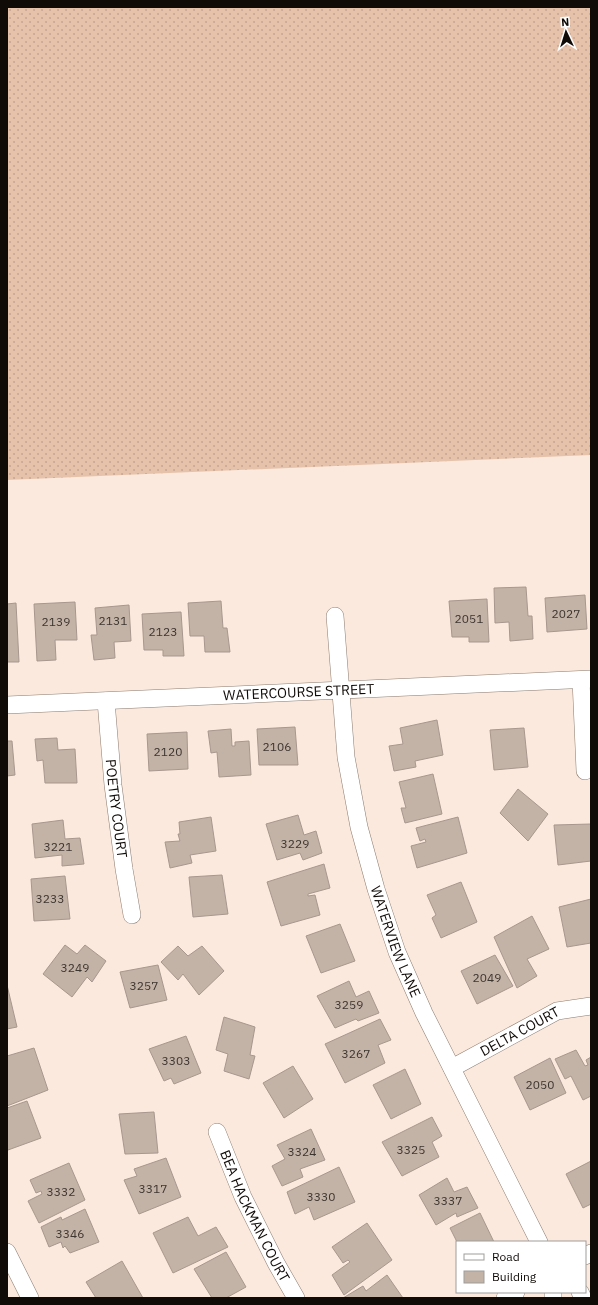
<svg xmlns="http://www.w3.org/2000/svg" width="598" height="1305" font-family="'IBM Plex Sans',sans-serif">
	<defs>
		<pattern id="grass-dots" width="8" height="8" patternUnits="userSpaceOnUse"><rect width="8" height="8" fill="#e7c2aa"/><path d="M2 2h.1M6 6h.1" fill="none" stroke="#c5a591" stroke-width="1.8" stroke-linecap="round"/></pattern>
	</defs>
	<rect width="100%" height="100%" fill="#fbe9dd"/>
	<path fill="url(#grass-dots)" d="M7 7H591V455L7 480Z"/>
	<path fill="#c3b2a6" stroke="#a8978d" d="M526 587 528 616H532L533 639 510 641 509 622 495 623 494 588Z
		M585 595 587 629 547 632 545 598Z
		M487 599 489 642H469V637H452L449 601Z
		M221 601 223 628H227L230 652H205L204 636H190L188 603Z
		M75 602 77 640H55L56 660 37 661 34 604Z
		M16 603 19 662H7V604Z
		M129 605 131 641 114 642 115 658 94 660 91 635H97L95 608Z
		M181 612 184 656H163V650H144L142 614Z
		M437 720 443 755 415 761 416 767 394 771 389 746 403 744 400 728Z
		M295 727 298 765H259L257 729Z
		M524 728 528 767 494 770 490 730Z
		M231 729 232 746H235V742L249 741 251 775 219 777 217 752 211 753 208 731Z
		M187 732 188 769 149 771 147 734Z
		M57 738 58 750 75 749 77 783H45L43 760 37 761 35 739Z
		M7 741H12L15 775 7 776Z
		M433 774 442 814 405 823 401 808H406L399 782Z
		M518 789 548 814 528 841 500 813Z
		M298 815 304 835 316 831 322 853 303 860 300 853 277 860 266 824Z
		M211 817 216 851 190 855 192 863 170 868 165 842 180 841 178 834H180L179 822Z
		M458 817 467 853 417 868 411 846 426 842 425 839 420 841 416 828Z
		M63 820 65 839 80 838 84 864 62 866V855L35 858 32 824Z
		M591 824V861L558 865 554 825Z
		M324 864 330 888 308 894V896L315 895 320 915 281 926 267 882Z
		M222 875 228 914 193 917 189 877Z
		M65 876 70 919 34 921 31 879Z
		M461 882 477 922 441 938 432 918 436 915 427 895Z
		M591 899V943L567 947 559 907Z
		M532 916 549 949 527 959 537 976 517 988 494 937Z
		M340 924 355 961 321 973 306 936Z
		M65 945 77 954 85 945 106 961 92 982 87 977 72 997 43 974Z
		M178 946 188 956 202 946 224 971 199 995 183 974 178 980 161 962Z
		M495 955 513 986 477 1004 461 971Z
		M158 965 167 1000 130 1008 120 972Z
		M349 981 356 997 369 991 379 1013 358 1021 356 1019 335 1028 317 996Z
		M7 985 17 1027 7 1029Z
		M224 1017 255 1027 250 1055 255 1056 249 1079 224 1071 228 1054 216 1050Z
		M380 1019 391 1040 378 1045 385 1063 345 1083 325 1044Z
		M186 1036 201 1073 174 1084 171 1078 164 1081 149 1049Z
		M34 1048 48 1090 7 1106V1056Z
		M576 1050 585 1066 588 1065 586 1060 591 1057V1096L583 1100 571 1076 565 1079 555 1059Z
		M550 1058 566 1093 530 1110 514 1077Z
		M293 1066 313 1099 284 1118 263 1083Z
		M405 1069 421 1104 391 1119 373 1085Z
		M27 1101 41 1138 8 1150 7 1147V1108Z
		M154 1112 158 1153 125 1154 119 1114Z
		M432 1117 442 1136 432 1142 439 1157 402 1176 382 1142Z
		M311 1129 325 1160 300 1169 303 1177 282 1186 272 1166 285 1159 277 1145Z
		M166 1158 181 1197 139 1214 124 1180 137 1176 134 1169Z
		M591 1161V1204L583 1208 566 1174Z
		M69 1163 85 1200 39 1223 28 1201 42 1194 41 1191 36 1193 30 1180Z
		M339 1167 355 1202 314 1220 309 1207 295 1214 287 1192Z
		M447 1178 454 1192 467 1187 478 1208 457 1217 456 1213 436 1225 419 1195Z
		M85 1209 99 1242 70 1253 65 1246 63 1248 61 1242 49 1247 41 1227 61 1217 62 1220Z
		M480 1213 494 1242H457L450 1228Z
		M188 1217 198 1236 216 1227 228 1247 173 1273 153 1233Z
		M367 1223 392 1260 344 1295 332 1275 350 1262 348 1260 343 1263 332 1247Z
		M226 1252 246 1287 226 1298H212L194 1269Z
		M122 1261 143 1298H96L86 1282Z
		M387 1275 403 1298H343L363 1286 366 1291Z"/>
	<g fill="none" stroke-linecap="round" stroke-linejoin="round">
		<g stroke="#8b7b70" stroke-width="18">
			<g id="minor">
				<path id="s1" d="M335 616 346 757 359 827 376 889 397 952 424 1013 539 1242"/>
				<path d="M581 680 585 771"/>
				<path id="s2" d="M106 701 113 785 124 869 132 915"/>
				<path id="s3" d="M7 705 591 679"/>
				<path id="s4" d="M452 1068 557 1011 591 1006"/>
				<path id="s5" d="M217 1132 243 1197 276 1263 296 1298"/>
				<path d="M7 1252 30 1298"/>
				<path d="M585 1256 591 1253"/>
				<path d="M580 1292 583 1298"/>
				<path d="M505 1298 516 1292"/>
				<path d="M553 1298V1292"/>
			</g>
		</g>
		<use href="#minor" stroke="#fff" stroke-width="17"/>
	</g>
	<g text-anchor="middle" stroke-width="3" stroke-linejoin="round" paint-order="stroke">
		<g font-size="12" fill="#3d352f">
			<text x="566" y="618">2027</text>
			<text x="469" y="623">2051</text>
			<text x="113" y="625">2131</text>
			<text x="56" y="626">2139</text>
			<text x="163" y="636">2123</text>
			<text x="277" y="751">2106</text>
			<text x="168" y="756">2120</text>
			<text x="295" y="848">3229</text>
			<text x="58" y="851">3221</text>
			<text x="50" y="903">3233</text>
			<text x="75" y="972">3249</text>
			<text x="487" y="982">2049</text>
			<text x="144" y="990">3257</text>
			<text x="349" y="1009">3259</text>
			<text x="356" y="1058">3267</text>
			<text x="176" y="1065">3303</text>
			<text x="540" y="1089">2050</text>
			<text x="411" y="1154">3325</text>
			<text x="302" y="1156">3324</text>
			<text x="153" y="1193">3317</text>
			<text x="61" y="1196">3332</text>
			<text x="321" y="1201">3330</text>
			<text x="448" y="1205">3337</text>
			<text x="70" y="1238">3346</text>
		</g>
		<g font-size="14" fill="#100b07" stroke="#fff">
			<text dy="5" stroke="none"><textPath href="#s3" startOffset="292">WATERCOURSE STREET</textPath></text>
			<text dy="5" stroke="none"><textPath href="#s2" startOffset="108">POETRY COURT</textPath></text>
			<text dy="5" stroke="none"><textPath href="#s1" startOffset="333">WATERVIEW LANE</textPath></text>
			<text dy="5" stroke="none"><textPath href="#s4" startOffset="77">DELTA COURT</textPath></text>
			<text dy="5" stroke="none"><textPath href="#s5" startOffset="92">BEA HACKMAN COURT</textPath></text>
		</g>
	</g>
	<rect width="598" height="1305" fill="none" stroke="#100b07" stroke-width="16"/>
	<rect x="456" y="1241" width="130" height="52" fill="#ffffff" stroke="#9f9d9c"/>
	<rect x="464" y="1254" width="20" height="6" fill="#ffffff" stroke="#9f9d9c"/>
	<text x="492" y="1261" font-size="12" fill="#100b07">Road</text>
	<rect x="464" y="1271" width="20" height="12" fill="#c3b2a6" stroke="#9f9d9c"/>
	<text x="492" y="1281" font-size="12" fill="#100b07">Building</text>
	<g transform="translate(566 32) rotate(356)" stroke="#ffffff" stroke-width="3" paint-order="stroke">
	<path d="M0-3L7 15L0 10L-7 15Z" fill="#100b07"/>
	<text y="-6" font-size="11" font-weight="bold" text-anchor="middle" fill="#100b07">N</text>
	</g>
</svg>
